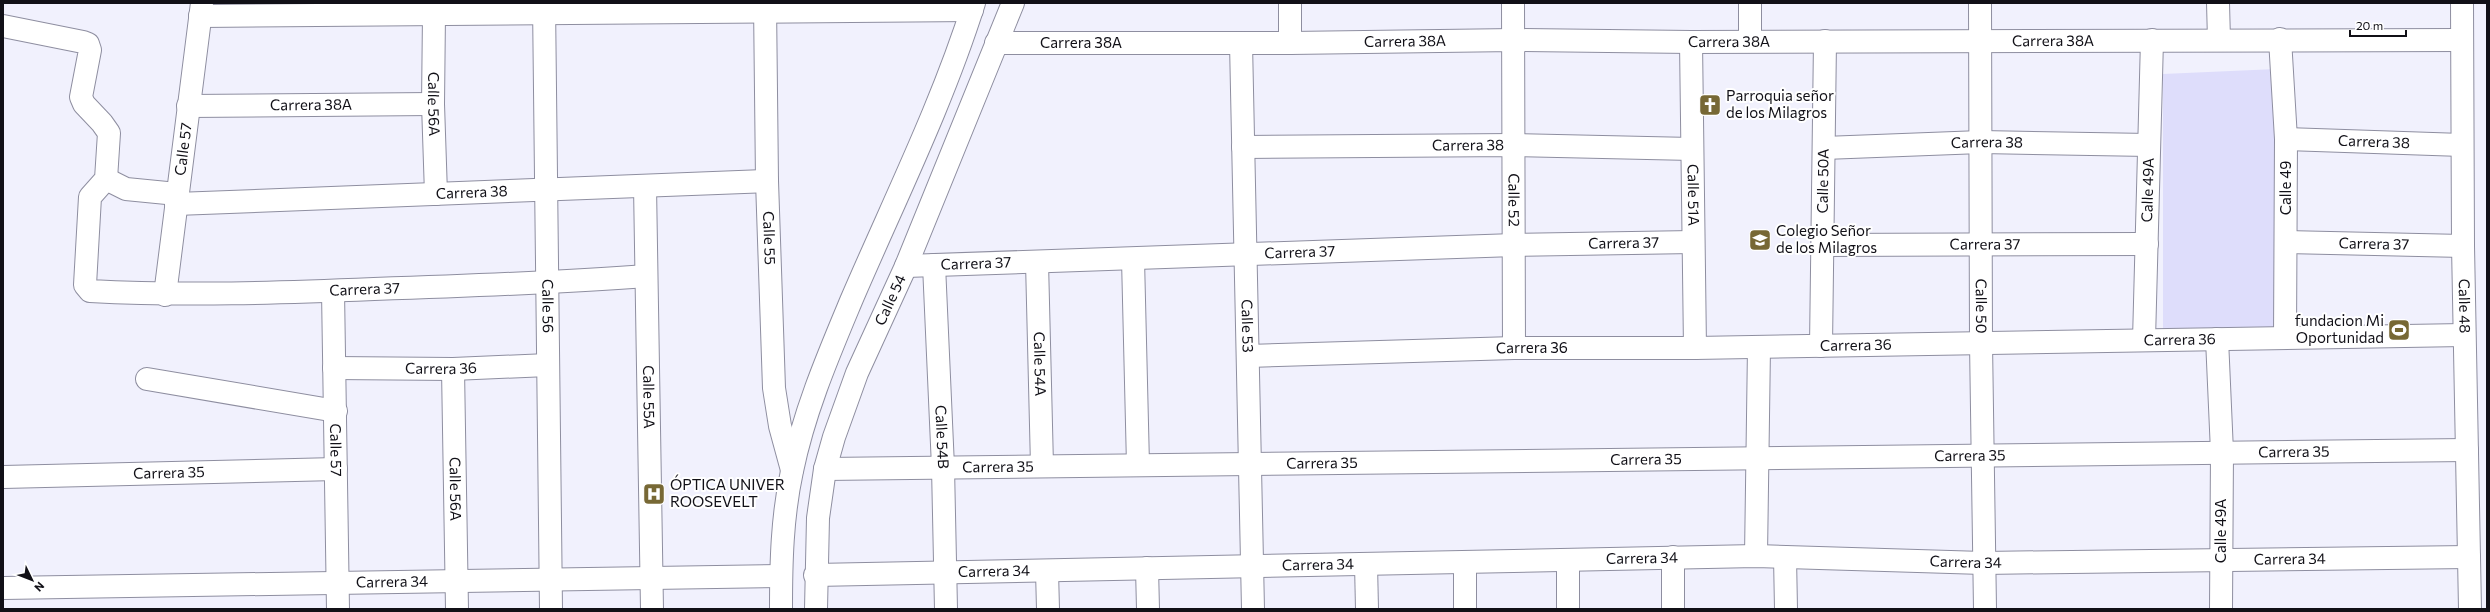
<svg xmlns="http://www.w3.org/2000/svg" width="2490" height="612" font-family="Commissioner,sans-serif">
	<rect width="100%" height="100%" fill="#f1f1fd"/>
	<path fill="#deddfb" d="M2276 69 2278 330 2163 336V74Z"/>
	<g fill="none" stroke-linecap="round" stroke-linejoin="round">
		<g stroke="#8e8ea0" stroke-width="24">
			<g id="minor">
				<path id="s1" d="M544 3 551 609"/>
				<path id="s2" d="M765 3 767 181 774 388 780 426 792 470"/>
				<path d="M1290 3V43"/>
				<path id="s3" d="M1513 3 1514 348"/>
				<path d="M1750 3V41"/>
				<path id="s4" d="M1980 3 1981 343 1985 609"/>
				<path d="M2218 3 2219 40"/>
				<path id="s5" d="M434 14 433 104 436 194"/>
				<path d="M200 16 972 10"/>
				<path id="s6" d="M3 26 83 42 88 44 90 50 81 97 84 104 102 123 109 133 106 179 90 197 85 285 90 291C184 296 279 293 374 289 465 286 556 283 646 276"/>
				<path d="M2280 39 2286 139 2285 338"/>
				<path id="s7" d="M1691 42 1695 348"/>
				<path id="s8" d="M996 43H1290L1514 40 1691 42 2461 40"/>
				<path id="s9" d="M1241 43 1253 609"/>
				<path id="s10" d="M188 106 433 104"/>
				<path id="s11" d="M2286 139 2462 145"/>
				<path id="s12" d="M1243 147 1514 145 1692 149"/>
				<path id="s13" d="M1824 148 1981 142 2149 145"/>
				<path d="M106 179 126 189 177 194"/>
				<path id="s14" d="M645 186 652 609"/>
				<path id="s15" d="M176 204 767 181"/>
				<path id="s16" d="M2286 242 2463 246"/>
				<path id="s17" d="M1823 245 2147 244"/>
				<path d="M1133 259 1138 465"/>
				<path id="s18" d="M1037 262 1042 466"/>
				<path id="s19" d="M934 265 943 467 946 609"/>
				<path id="s20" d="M906 266 1514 245 1693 242"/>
				<path id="s21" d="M333 291 338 609"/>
				<path id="s22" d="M165 295 202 3"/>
				<path d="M2217 339 2222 452 2221 609"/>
				<path id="s23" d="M2144 340 2152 40"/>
				<path id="s24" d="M1821 346 1825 41"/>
				<path id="s25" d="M1248 356 1514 348H1695L2464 335"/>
				<path id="s26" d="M334 368 453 369 548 365"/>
				<path id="s27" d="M453 369 457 609"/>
				<path d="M147 379 336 411"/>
				<path id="s28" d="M825 469 2467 450"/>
				<path id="s29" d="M3 477 336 469"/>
				<path d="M1756 556 1759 347"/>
				<path d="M1673 557V609"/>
				<path d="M1785 557 1786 609"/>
				<path d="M1568 560V609"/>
				<path d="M1465 562V609"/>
				<path d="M1366 564 1367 609"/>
				<path d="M1147 568 1148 609"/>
				<path d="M1047 571 1048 609"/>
				<path id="s30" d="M815 575 1756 556 1983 563 2469 557"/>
				<path id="s31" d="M3 588 781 576"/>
			</g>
		</g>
		<g stroke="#8e8ea0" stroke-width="24">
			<g id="tertiary">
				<path id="s32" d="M2462 3 2463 246 2470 609"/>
			</g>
		</g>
		<g stroke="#8e8ea0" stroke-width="24">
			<g id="secondary">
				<path d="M781 609C781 563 782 517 792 471 804 412 828 356 851 301 893 203 942 105 974 3"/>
				<path id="s33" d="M816 609 818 518 825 469 834 437 857 373 906 266 1013 3"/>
			</g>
		</g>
		<use href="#minor" stroke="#fff" stroke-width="22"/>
		<use href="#tertiary" stroke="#fff" stroke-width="22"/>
		<use href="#secondary" stroke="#fff" stroke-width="22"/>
	</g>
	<defs>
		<g id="church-square" transform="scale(1.15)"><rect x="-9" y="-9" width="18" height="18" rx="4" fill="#776835" stroke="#fff"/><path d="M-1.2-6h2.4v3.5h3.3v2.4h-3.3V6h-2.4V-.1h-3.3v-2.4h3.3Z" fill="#fff"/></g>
		<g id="school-square" transform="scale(1.15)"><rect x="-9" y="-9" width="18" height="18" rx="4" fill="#776835" stroke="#fff"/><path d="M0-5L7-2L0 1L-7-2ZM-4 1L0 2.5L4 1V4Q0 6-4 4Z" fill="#fff"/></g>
		<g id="stadium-square" transform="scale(1.15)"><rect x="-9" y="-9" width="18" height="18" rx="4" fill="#776835" stroke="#fff"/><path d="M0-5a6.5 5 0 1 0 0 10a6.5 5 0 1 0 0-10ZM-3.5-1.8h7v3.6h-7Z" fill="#fff"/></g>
		<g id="hospital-square" transform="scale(1.15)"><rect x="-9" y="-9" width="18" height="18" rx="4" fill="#776835" stroke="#fff"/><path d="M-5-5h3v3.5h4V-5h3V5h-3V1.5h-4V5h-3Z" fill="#fff"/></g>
	</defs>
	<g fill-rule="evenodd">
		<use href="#church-square" x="1710" y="105"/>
		<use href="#school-square" x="1760" y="240"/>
		<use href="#stadium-square" x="2399" y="330"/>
		<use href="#hospital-square" x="654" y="494"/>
	</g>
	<g text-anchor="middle" stroke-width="4" stroke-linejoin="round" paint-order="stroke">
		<g font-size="15" fill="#111017" stroke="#fff">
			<text dy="5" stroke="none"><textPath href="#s8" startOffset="1057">Carrera 38A</textPath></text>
			<text dy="5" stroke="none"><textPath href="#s8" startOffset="409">Carrera 38A</textPath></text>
			<text dy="5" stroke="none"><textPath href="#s8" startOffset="733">Carrera 38A</textPath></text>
			<text dy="5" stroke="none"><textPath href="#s8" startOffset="85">Carrera 38A</textPath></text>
			<text dy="5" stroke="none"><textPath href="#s5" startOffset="90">Calle 56A</textPath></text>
			<text dy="5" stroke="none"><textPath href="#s10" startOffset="123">Carrera 38A</textPath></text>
			<text dy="5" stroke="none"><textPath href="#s11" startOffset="88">Carrera 38</textPath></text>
			<text dy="5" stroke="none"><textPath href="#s13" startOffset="163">Carrera 38</textPath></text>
			<text dy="5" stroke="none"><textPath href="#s12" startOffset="225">Carrera 38</textPath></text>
			<text dy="5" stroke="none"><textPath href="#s22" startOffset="147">Calle 57</textPath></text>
			<text dy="5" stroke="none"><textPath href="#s24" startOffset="165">Calle 50A</textPath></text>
			<text transform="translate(2286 188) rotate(-90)" y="5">Calle 49</text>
			<text dy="5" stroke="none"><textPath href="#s23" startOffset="150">Calle 49A</textPath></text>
			<text dy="5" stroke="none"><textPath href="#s15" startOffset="296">Carrera 38</textPath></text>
			<text dy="5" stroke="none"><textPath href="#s7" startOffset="153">Calle 51A</textPath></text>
			<text dy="5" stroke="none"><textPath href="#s3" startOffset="197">Calle 52</textPath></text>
			<text dy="5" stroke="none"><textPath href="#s2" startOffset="235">Calle 55</textPath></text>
			<text dy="5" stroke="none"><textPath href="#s20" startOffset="718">Carrera 37</textPath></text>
			<text dy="5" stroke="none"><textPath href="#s16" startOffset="88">Carrera 37</textPath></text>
			<text dy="5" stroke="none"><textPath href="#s17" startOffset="162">Carrera 37</textPath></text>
			<text dy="5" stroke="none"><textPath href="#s20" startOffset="394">Carrera 37</textPath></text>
			<text dy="5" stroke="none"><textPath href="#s20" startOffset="70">Carrera 37</textPath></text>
			<text dy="5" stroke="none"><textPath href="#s6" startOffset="628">Carrera 37</textPath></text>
			<text dy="5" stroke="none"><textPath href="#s33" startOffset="322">Calle 54</textPath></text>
			<text dy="5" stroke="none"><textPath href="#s1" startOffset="303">Calle 56</textPath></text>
			<text dy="5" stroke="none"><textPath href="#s4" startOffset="303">Calle 50</textPath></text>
			<text dy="5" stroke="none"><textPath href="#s32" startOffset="303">Calle 48</textPath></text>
			<text dy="5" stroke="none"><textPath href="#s9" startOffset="283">Calle 53</textPath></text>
			<text dy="5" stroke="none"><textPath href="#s25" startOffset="932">Carrera 36</textPath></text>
			<text dy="5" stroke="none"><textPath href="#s25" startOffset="608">Carrera 36</textPath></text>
			<text dy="5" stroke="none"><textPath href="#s25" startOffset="284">Carrera 36</textPath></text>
			<text dy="5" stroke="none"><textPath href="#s18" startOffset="102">Calle 54A</textPath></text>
			<text dy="5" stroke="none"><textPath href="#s26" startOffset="107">Carrera 36</textPath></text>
			<text dy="5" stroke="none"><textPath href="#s14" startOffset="211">Calle 55A</textPath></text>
			<text dy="5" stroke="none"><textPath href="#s19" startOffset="172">Calle 54B</textPath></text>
			<text dy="5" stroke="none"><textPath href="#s21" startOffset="159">Calle 57</textPath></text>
			<text dy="5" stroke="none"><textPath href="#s28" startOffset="1469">Carrera 35</textPath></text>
			<text dy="5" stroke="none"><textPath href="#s28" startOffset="1145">Carrera 35</textPath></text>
			<text dy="5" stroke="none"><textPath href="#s28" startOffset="821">Carrera 35</textPath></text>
			<text dy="5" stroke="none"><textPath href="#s28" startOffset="497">Carrera 35</textPath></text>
			<text dy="5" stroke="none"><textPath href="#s28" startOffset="173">Carrera 35</textPath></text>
			<text dy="5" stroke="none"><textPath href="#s29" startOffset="166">Carrera 35</textPath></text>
			<text dy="5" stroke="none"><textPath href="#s27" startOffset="120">Calle 56A</textPath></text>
			<text transform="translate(2221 531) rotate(-90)" y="5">Calle 49A</text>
			<text dy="5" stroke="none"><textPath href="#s30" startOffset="827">Carrera 34</textPath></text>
			<text dy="5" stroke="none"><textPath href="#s30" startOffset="1475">Carrera 34</textPath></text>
			<text dy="5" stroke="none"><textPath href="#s30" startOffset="1151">Carrera 34</textPath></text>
			<text dy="5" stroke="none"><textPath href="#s30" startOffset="503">Carrera 34</textPath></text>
			<text dy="5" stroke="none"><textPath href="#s30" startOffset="179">Carrera 34</textPath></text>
			<text dy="5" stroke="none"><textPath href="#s31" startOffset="389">Carrera 34</textPath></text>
		</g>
		<g font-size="15" fill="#111017" stroke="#fff" text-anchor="start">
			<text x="1726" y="101">Parroquia señor<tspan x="1726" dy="17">de los Milagros</tspan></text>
			<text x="1776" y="236">Colegio Señor<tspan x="1776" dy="17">de los Milagros</tspan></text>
			<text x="2384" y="326" text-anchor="end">fundacion Mi<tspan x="2384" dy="17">Oportunidad</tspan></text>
			<text x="670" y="490">ÓPTICA UNIVER<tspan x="670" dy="17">ROOSEVELT</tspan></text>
		</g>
	</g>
	<rect width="2490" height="612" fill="none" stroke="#111017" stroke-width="8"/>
	<g transform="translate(32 580) rotate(133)" stroke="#ffffff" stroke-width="3" paint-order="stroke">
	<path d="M0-3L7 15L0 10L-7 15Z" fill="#111017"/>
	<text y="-6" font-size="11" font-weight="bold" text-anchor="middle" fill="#111017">N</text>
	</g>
	<path d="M2350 30v6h56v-6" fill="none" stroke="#111017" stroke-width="2"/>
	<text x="2356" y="30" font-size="12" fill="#111017" stroke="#ffffff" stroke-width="3" paint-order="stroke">20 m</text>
</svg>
